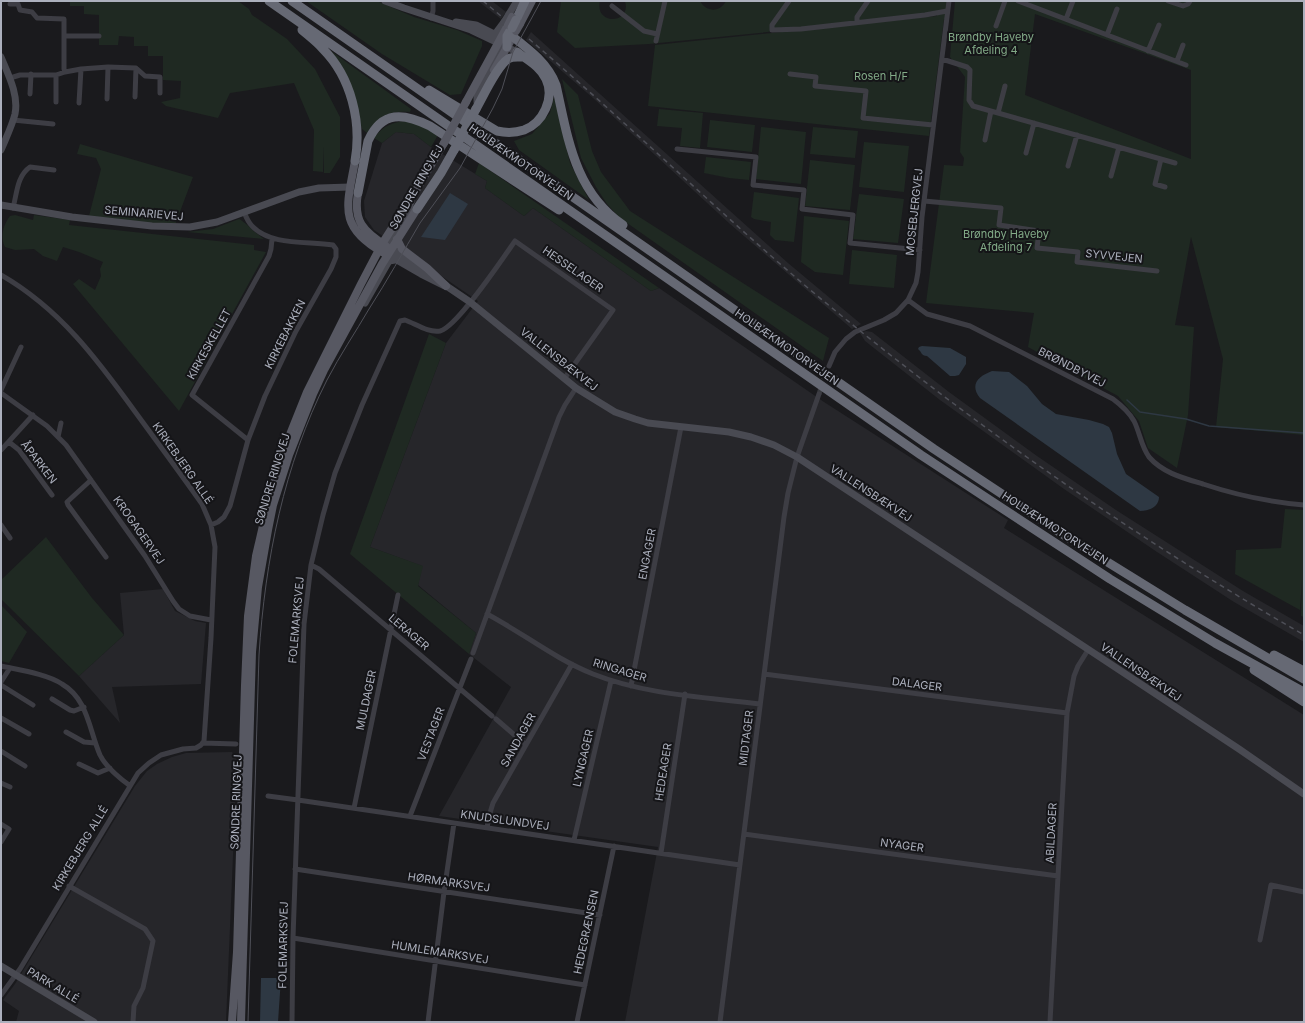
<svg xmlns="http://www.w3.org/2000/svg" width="1305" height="1023" font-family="Inter,sans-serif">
	<rect width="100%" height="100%" fill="#1a1a1d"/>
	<path fill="#26262a" d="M478 1H492L506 12 501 19Z
		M531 32 788 263 861 324 852 329 730 224 593 98 526 40Z
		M396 132 414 134 431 147 487 181 485 188 524 216 533 208 651 291 659 288 824 402 1008 520 1004 528 1304 715V1022H625L658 847 439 816 511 687 469 654 476 633 418 585 422 566 370 547 446 343 478 301 374 230 365 217 364 201 382 143Z
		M866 331 872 332 949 392 1037 456 1116 510 1243 591 1304 626V642L1234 602 1157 552 1064 489 940 400 865 341 860 333Z
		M163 589 175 611 195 621 206 623 201 684 112 687 120 723 79 676 124 635 120 593Z
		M232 752 237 760 226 1022H16L19 1011 3 1000 15 984 135 786 147 771 157 764 172 757 186 753Z"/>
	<path fill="#1f2922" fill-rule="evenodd" d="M70 1H238L249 9 252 15 287 39 315 69 340 117V157L330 173H324V146L323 172 313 171 314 130 294 83 230 93 218 118 166 106 161 102 180 98 181 81 163 80V56H148V46H134V37L119 36 118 45H99V15L84 14V6H70Z
		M306 1H377L414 17 457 30 482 41V46L461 94 450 95 382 54Z
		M561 1H600C594 25 632 25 625 1H700C706 12 720 13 726 1H948L946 20 944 19 929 136 648 106 655 45 937 16V15L649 44 575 48 557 32Z
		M955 1H1304V435L1216 427 1223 359 1191 237 1175 325 1194 327 1188 415 1177 468 1148 448 1139 421 1118 396 1028 347 1034 313 926 303 944 165 963 166 964 158 960 152 965 77 950 57ZM1035 14 1191 70V159L1025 95Z
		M331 51 411 109 410 112C391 110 377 116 367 133L362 129 355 99Z
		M562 79 578 95 592 151 601 172 630 211 829 338 823 361 620 218 607 204 596 187 581 158Z
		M554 97 570 163 589 200 519 150 514 141 532 134 550 113Z
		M659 109 703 113 700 148 680 146 682 128 657 126Z
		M710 120 755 125 752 152 707 147Z
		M406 121 424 126 438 135 431 147 414 134 396 132 382 143 374 138C383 126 392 122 406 121Z
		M761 127 806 132 801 184 756 179Z
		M813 127 858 131 855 158 810 154Z
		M864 142 909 146 904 192 859 187Z
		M80 144 193 177 175 225 152 224 89 216 101 169 96 158 77 154Z
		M706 157 751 162 749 180 729 178 704 173Z
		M810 160 855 165 850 210 805 206Z
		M479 163 659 288 651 291 533 208 524 216 485 188 487 181 475 174Z
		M754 192 799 198 794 242 775 240 770 235 771 222 754 219 751 217Z
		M859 194 904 199 898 243 853 239Z
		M15 215 33 220 34 215 70 220 69 225 254 245V250L266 252 179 411 73 284 79 279 95 290 101 276 100 269 103 262 79 252 63 247 57 261 43 256 34 249 15 250 5 247C0 237 3 225 10 216Z
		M804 216 849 221 843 275 815 272 801 262Z
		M239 219C243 220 257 235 264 239L187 232 213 229Z
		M852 250 897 255 894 288 849 284Z
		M429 334 446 343 370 547 423 566 418 586 476 633 469 654 350 554Z
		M1285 509 1304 510V617L1301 616 1302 579 1300 610 1235 574 1236 550 1281 548Z
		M46 537 92 598 124 635 79 676 1 599V580Z
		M1 605 27 632 9 663 1 661Z"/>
	<path fill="#2e3843" d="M450 193 468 204 445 240 421 237Z
		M922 346 950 348 966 357V364L959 375 955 376H950L927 356C921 356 922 352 918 349L919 347Z
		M992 371 1009 372 1027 386 1042 404 1056 414 1089 420 1103 424 1109 427 1112 433 1117 454 1126 474 1159 497C1159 507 1149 511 1140 511L980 398C969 384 979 376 992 371Z
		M261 978H281L278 1022H260Z"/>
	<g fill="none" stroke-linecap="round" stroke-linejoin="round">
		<path stroke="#2e3843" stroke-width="1.5" d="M1127 400 1140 412 1186 419 1209 426 1304 433"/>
		<path stroke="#37383d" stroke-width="5" stroke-dasharray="5 2.5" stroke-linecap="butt" d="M819 394 826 373"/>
		<path stroke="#3d3d44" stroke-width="5" d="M789 1 772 25V30L801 29 925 15 947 11
			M1018 1 1186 65
			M1168 1 1183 6 1188 4 1190 1
			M10 4H18L20 10 32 12 37 18 64 19V69L65 72
			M612 6 644 31 657 34
			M431 18 433 11V1
			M1066 19 1073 1
			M857 22V17L868 1
			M996 26 1005 1
			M1107 35 1117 9
			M64 36H99
			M656 41 665 1
			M1148 51 1159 25
			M942 59 967 67 970 70 969 100 973 106 1175 163
			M1177 61 1183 45
			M790 74 816 77 815 86 866 91 863 118 933 125
			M10 78 20 75H56L65 72 81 69 108 67 136 68 145 76 160 77V93
			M30 94 31 74
			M135 97 136 68
			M107 99 108 67
			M56 102V75
			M79 103 81 69
			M998 113 1005 86
			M13 120 53 124
			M985 140 991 111
			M677 149 756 157 753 185 804 190 802 209 853 215 850 243 920 250
			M1026 153 1034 123
			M1161 159 1155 184 1165 187
			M1068 166 1077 135
			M1111 176 1119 147
			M924 201 1001 208 999 225 1039 231 1037 248 1078 252 1077 262 1157 271
			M13 208C17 193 17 176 30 167L54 170
			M1 275C60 309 97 359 136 413 158 443 180 473 202 504L211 525 215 547 211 638 204 741 201 745 196 748 183 749 161 755 149 763 138 773 20 969 1 995
			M908 300 927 314 970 326 1113 399C1121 405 1129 412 1134 421 1140 433 1141 446 1149 457 1163 473 1183 478 1203 484 1236 495 1269 502 1304 505
			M829 366 835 352 846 339 855 332 884 320 896 313 908 300 916 283 918 272 922 217 949 1
			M1 390 21 347
			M1 393 47 426 66 445 145 556 173 601 179 609 190 616 211 620
			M58 437 61 423
			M248 440 192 395 269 256 271 249 272 239
			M9 442 19 450 52 495
			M1 450 33 415
			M91 480 67 502 68 505 106 557
			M1 525 10 538
			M211 525 218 522 224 517 230 506 248 440 265 396 296 331 331 269 336 257V249L333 245C307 241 271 246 252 226 248 222 246 217 244 212
			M311 565 319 569 492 716
			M487 614C523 633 555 659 593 674 646 695 705 697 760 704
			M473 653 559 417 565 405 576 388
			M1 666C19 670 47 674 62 684 88 699 89 730 100 755 106 767 118 777 129 785
			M764 674 1067 713
			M1 682 10 668
			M1 685 33 705
			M631 686 681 427
			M52 699 70 710 74 711 84 707
			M1 718 29 734
			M496 719 526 745
			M66 732 84 742 95 743
			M203 743 236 744
			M1 751 25 766
			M79 764 98 773 110 768
			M1 783 10 787
			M268 796 298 800 740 865
			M354 808 398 595
			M410 816 471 659
			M1 824 9 829 1 842
			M487 827 490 813 493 803 572 664
			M744 834 1058 876
			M574 840 611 681
			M661 853 685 694
			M295 869 600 915
			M69 886 145 929 153 941 143 988 134 1006 133 1022
			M293 938 585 985
			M1260 940 1271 885 1304 892
			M292 1022 293 938 304 624 311 565 323 515 335 473 362 405 400 321 405 320C416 324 428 333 440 331 457 327 503 258 515 241L613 310 564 379
			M428 1022 444 892 454 823
			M577 1022 614 846
			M720 1022 784 517 788 493 797 457 819 394
			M1050 1022 1067 713 1074 676 1078 666 1088 650"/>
		<path stroke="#494a52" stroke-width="7" d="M385 1 404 8 471 30 517 52
			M509 14 517 1
			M456 22 476 25 506 40
			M495 34 504 22
			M1 57C8 74 19 95 15 114 12 126 6 138 1 150
			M477 102V96L497 55 502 41
			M411 202 407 214 390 243 388 247V255L421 274 443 285
			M1 205 72 217 152 226 190 227 217 222 299 192 319 188 350 187
			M392 249 425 271
			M442 283 470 302 576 388 615 412 635 419 648 423 729 432 751 437 774 445 797 457 1239 749 1304 794
			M365 303 389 261 395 260
			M1 966 94 1022"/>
		<path stroke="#575862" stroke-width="8" d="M520 24 532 1
			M494 70 510 42
			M466 102 508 25
			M355 161C347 206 337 227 384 253
			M358 193C353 221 363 231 386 246
			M397 239 402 249 427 268 446 286
			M232 1022 237 952 245 685 248 616 256 556 268 504 283 452 307 392 361 284 382 244 415 192 444 143
			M241 1022 252 652 258 587 268 530 273 505 289 455 313 394 324 370 382 264 420 204"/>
		<path stroke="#666974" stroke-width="9" d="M269 1 921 455 1110 579 1215 643 1304 692
			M292 1 934 449 1067 537 1185 610 1304 679
			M516 20 525 1
			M302 30C309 36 317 42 323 49 351 77 362 122 355 161
			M513 37C530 50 548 64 556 85 568 138 574 191 623 225
			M507 47V36L511 29
			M429 90 497 131C506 133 515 133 524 130 543 123 555 98 546 79 540 66 527 60 517 52
			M476 109C483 97 497 66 508 59 512 56 518 57 523 57
			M358 193 368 141C382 110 404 113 430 126L559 210
			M417 209 441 173 454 150
			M1274 655 1304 671
			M1254 670 1304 702"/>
		<path stroke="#4e4f57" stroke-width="1" d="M248 1022 259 655C265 560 284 465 327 380 340 355 355 333 369 309 387 281 403 252 420 223L460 168 493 108 502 89 513 52 541 1"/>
		<path stroke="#4e4f57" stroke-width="1.5" stroke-dasharray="5 4" stroke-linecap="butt" d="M483 1 501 16
			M529 39C624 120 713 207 808 288 963 418 1129 534 1304 635"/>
		<path stroke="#494a52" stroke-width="7" d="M504 22 509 14"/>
		<path stroke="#575862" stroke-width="8" d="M508 25 512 17
			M516 31 520 24
			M444 143 466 102"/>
		<path stroke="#666974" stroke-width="9" d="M512 28 516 20
			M454 150 476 109"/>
	</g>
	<g text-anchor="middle" stroke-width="4" stroke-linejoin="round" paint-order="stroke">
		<g font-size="11" fill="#82aa87" stroke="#151518">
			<text x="991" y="41">Brøndby Haveby<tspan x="991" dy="13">Afdeling 4</tspan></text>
			<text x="881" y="80">Rosen H/F</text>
			<text x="1006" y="238">Brøndby Haveby<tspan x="1006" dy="13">Afdeling 7</tspan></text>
		</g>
		<g font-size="11" fill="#acb0bd" stroke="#151518">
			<text transform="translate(521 162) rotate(35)" y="4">HOLBÆKMOTORVEJEN</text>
			<text transform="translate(416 187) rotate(-60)" y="4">SØNDRE RINGVEJ</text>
			<text transform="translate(914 212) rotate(-84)" y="4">MOSEBJERGVEJ</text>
			<text transform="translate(144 213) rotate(5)" y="4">SEMINARIEVEJ</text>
			<text transform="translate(1114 256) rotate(6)" y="4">SYVVEJEN</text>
			<text transform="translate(573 269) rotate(35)" y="4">HESSELAGER</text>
			<text transform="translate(285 334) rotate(-63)" y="4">KIRKEBAKKEN</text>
			<text transform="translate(209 344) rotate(-61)" y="4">KIRKESKELLET</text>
			<text transform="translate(787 347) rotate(35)" y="4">HOLBÆKMOTORVEJEN</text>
			<text transform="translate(559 359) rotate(38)" y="4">VALLENSBÆKVEJ</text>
			<text transform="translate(1072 367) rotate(27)" y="4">BRØNDBYVEJ</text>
			<text transform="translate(39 462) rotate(52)" y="4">ÅPARKEN</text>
			<text transform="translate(183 463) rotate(55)" y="4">KIRKEBJERG ALLÉ</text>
			<text transform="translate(272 479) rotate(-73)" y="4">SØNDRE RINGVEJ</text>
			<text transform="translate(871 493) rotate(33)" y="4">VALLENSBÆKVEJ</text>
			<text transform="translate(1055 528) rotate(33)" y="4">HOLBÆKMOTORVEJEN</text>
			<text transform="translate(139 530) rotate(55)" y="4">KROGAGERVEJ</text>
			<text transform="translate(647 554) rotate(-79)" y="4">ENGAGER</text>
			<text transform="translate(296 620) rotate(-85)" y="4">FOLEMARKSVEJ</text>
			<text transform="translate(409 632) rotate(40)" y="4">LERAGER</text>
			<text transform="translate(620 670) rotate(17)" y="4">RINGAGER</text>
			<text transform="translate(1141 672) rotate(34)" y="4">VALLENSBÆKVEJ</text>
			<text transform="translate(917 684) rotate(7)" y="4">DALAGER</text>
			<text transform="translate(366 700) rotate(-78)" y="4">MULDAGER</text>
			<text transform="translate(431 734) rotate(-69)" y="4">VESTAGER</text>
			<text transform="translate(746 738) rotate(-83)" y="4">MIDTAGER</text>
			<text transform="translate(518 740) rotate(-61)" y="4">SANDAGER</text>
			<text transform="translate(583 758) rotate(-77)" y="4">LYNGAGER</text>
			<text transform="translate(663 772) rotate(-81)" y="4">HEDEAGER</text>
			<text transform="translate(236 802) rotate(-88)" y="4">SØNDRE RINGVEJ</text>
			<text transform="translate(505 820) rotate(8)" y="4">KNUDSLUNDVEJ</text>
			<text transform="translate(1051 833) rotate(-87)" y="4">ABILDAGER</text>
			<text transform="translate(902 845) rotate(8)" y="4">NYAGER</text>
			<text transform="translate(80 848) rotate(-59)" y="4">KIRKEBJERG ALLÉ</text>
			<text transform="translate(449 882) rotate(8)" y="4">HØRMARKSVEJ</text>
			<text transform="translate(586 932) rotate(-78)" y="4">HEDEGRÆNSEN</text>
			<text transform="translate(283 945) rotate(-89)" y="4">FOLEMARKSVEJ</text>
			<text transform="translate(440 952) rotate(9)" y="4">HUMLEMARKSVEJ</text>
			<text transform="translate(53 985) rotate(31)" y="4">PARK ALLÉ</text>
		</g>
	</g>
	<rect width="1305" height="1023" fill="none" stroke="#acb0bd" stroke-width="4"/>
</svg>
